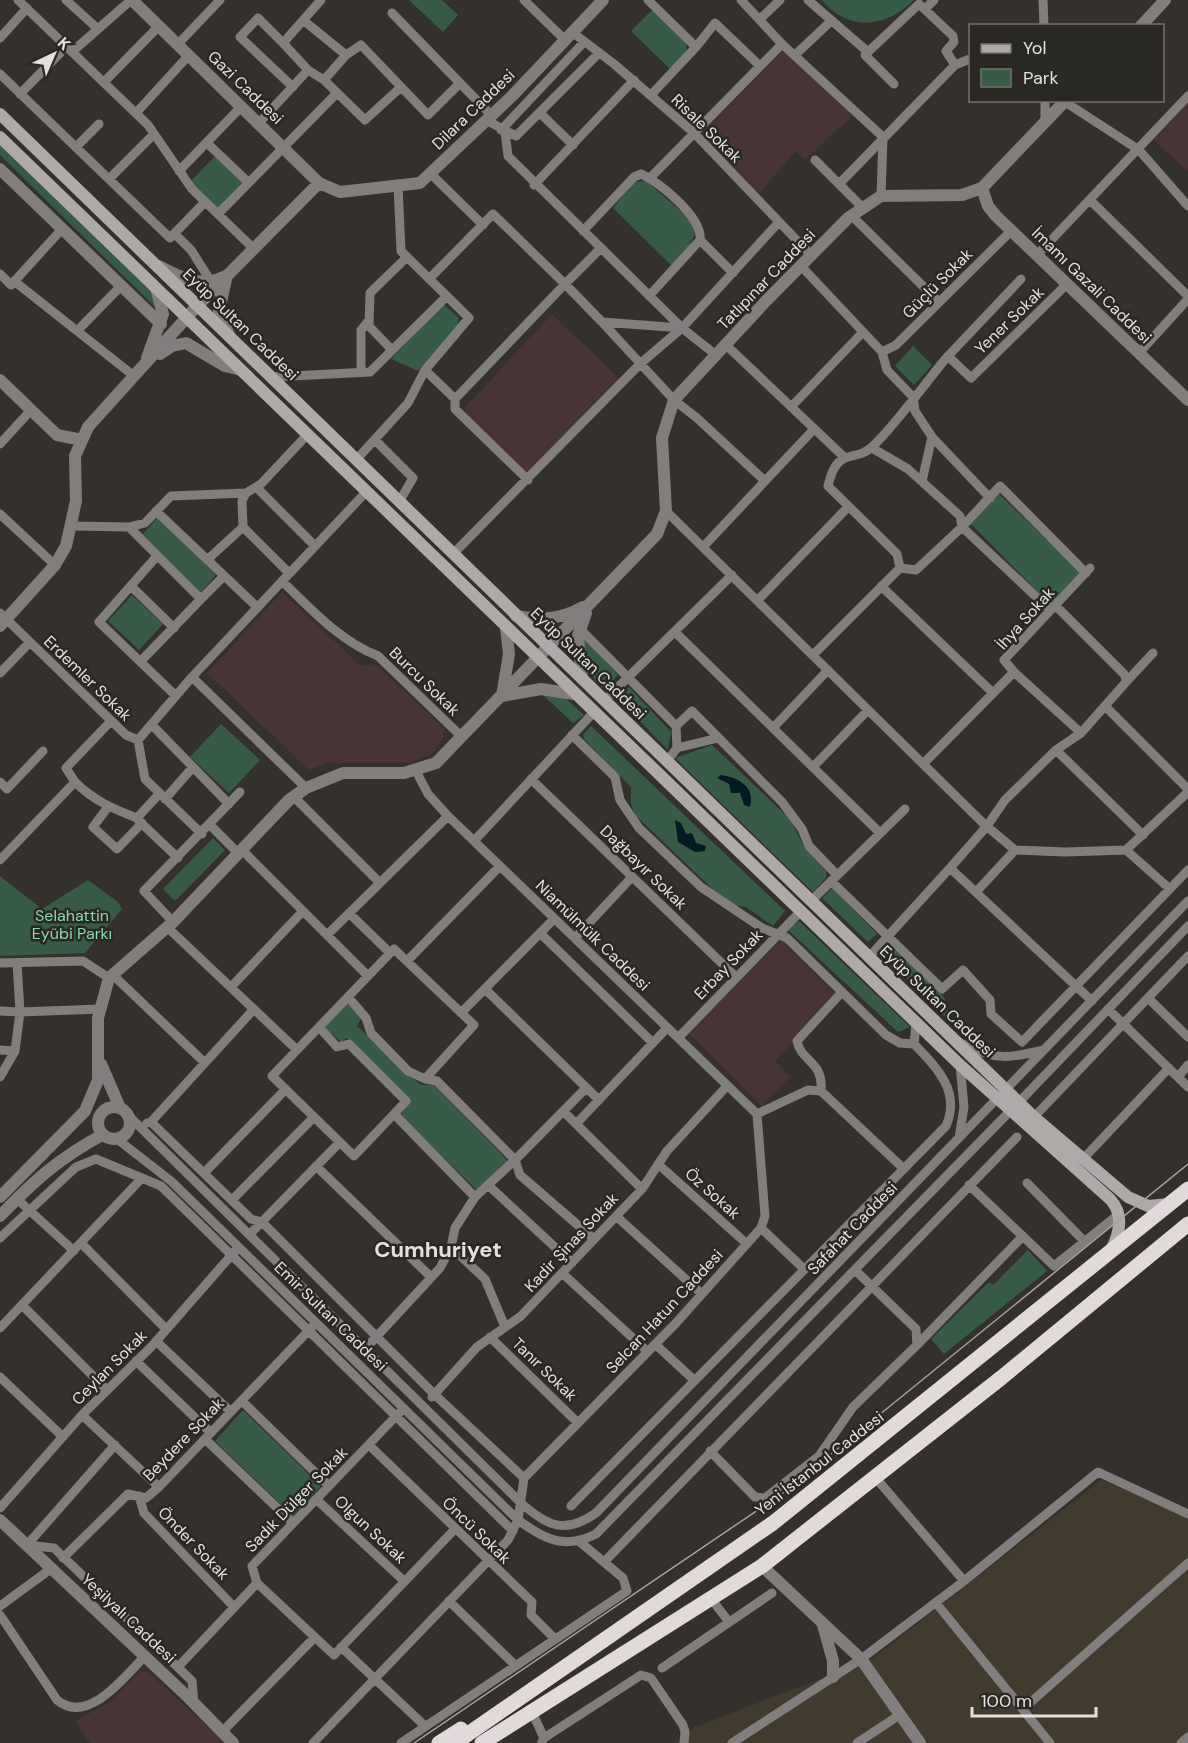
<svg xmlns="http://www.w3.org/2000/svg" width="1188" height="1743" font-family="'DM Sans',sans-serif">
	<rect width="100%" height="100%" fill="#34312c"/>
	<path fill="#403a2f" d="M1101 1480 1188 1515V1743H675L695 1727 872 1659Z"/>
	<path fill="#483335" d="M783 51 853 115 805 160 796 151 759 193 701 134Z
		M1188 102V172L1154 140Z
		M552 314 620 379 529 476 462 411Z
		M282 592 361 666 376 664 444 728 443 737 433 753 411 763H328L309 770 207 673Z
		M781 940 838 996 775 1061 790 1077 762 1106 688 1033Z
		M140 1671 148 1672 223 1740 221 1743H90L75 1721 110 1702Z"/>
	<path fill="#375b46" d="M409 0H442L458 15 443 32Z
		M822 0H914C887 28 848 32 822 0Z
		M652 10 687 43 686 52 670 69 631 31Z
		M0 145 153 293 156 308 0 155Z
		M215 156 243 182 218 209 190 182Z
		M646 181 688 217 696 232 687 250 672 266 613 208 634 182Z
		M443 304 459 318 458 324 418 371 391 359Z
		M913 346 932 365 914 385 895 366Z
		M998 493 1080 572 1054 601 1045 599 971 524Z
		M158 517 216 575 201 592 143 534Z
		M132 595 163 624 139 650 108 621Z
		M584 638 618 675 605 689C586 675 585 660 584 638Z
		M629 687 671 732 668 750 617 698Z
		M541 693 562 695 584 715 573 723Z
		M221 724 260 760 229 793 190 757Z
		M591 726 785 911 773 926 746 907 731 905 724 900 635 815 631 804V787L584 739 583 735Z
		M712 745 790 819 803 845 826 871V878L813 892 675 758Z
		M213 838 225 850 175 901 163 889Z
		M0 876 42 909 88 880 118 902 122 909 85 953 0 956Z
		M832 888 877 934 868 942 822 898Z
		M799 921 910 1027 898 1032 788 930Z
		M891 945 944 997 950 1015 947 1019 882 953Z
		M346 1002 361 1018 357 1026 412 1078 421 1085H435L508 1161 477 1190 400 1116 410 1102 409 1098 350 1040 346 1038 341 1042 324 1027Z
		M1028 1250 1047 1271 944 1354 931 1339 989 1282 993 1285Z
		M243 1410 321 1486 293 1516 215 1441Z"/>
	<path fill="#031a20" d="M721 775C738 777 756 787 750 807L744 805 740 793H731L729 784 717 778Z
		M675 820 681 823 686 834 692 833 696 843 706 846 705 851 695 852 678 842Z"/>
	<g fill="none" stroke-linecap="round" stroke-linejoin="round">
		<path stroke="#827e7e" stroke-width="9" d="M18 0 148 125 192 189 253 248
			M66 0 98 29
			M524 0 565 40
			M648 0 696 47 651 95
			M741 0 782 44 883 137 881 196
			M808 0 868 52 865 55 894 84
			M1043 0 1044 26
			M925 9 934 0
			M392 13 491 115
			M760 19 780 0
			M303 20 346 55
			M572 32 614 64 693 132 811 255
			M0 38 27 8
			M283 43 258 18 240 37 293 87
			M178 44 220 0
			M696 47 715 23 760 66
			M73 51 131 0
			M868 52 919 4 953 36 954 42 946 51 955 65
			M795 55 831 21
			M308 70 324 80 365 120 401 87
			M0 74 170 238 205 202
			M324 80 346 55 361 45 428 115 460 83
			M104 82 159 26
			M20 94 67 46
			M1065 102 1139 150 1188 206
			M136 113 189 55
			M541 114 573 145
			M486 120 516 136 598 54
			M259 123 308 70 283 43 321 0
			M1045 123V100
			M501 130 584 42
			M505 132 508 156 682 328
			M207 143 248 182
			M76 147 99 124
			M815 160 863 208
			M179 171 242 106
			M430 173 483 225
			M650 178 782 44
			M109 179 154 134
			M840 183 955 65 970 59
			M534 185 634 80
			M1090 200 1188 296
			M218 214 337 93
			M852 216 939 302
			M583 231 634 177 641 174C660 182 703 218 700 240L649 296
			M175 234 191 250 212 283
			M700 240 733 273
			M1037 255 1188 96
			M801 266 882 352 887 370 913 397 915 411 932 437 990 498
			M0 274 11 285 62 229
			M429 279 493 214 565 284 601 248
			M14 281 134 376
			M602 322 674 400 697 418 765 481
			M77 331 121 286
			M726 345 844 457
			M392 350 369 326 370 293 407 257
			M882 352 896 345 1011 231
			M1139 353 1188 299
			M948 356 1021 279
			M425 370 455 399 565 284 602 322 682 328 716 355
			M361 372V330L369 320
			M272 377 370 372 447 296
			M455 399V409L528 480
			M791 407 863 332
			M375 440 413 478 399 502
			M0 444 31 410
			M872 448 908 469 960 516 962 527 1000 486 1086 573
			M356 460 408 403 425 370 469 318 401 251 398 185
			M922 481 932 437
			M256 487 315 546
			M246 493 242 501 243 527 289 573
			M156 511 257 607
			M666 511 984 824 1015 850 1065 852 1126 850 1188 792
			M0 514 55 565
			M72 526 129 527 145 523 171 496 246 493 261 484 307 435
			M129 527 201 599 224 576
			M703 547 814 429
			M453 554 641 363 682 328 779 222
			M157 556 99 622 176 696
			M207 560 243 527
			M900 568 897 554 828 486C837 445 855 464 873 446 898 422 925 383 948 356L971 378 1067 284
			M282 581C311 609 340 641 378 656L462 737
			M131 586 174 628
			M881 586 993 693
			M758 600 848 507
			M0 613 126 735 138 740 192 677 306 788
			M580 629 676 726 692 711 782 802 802 829 809 846 837 875
			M675 632 880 833
			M813 655 900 568 916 570 962 527 1046 606 1058 608 1124 674 1127 681 1081 733 1056 750 1005 800 987 826 950 868
			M141 661 201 599
			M1014 672 1081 733
			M0 673 30 642
			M192 677 366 492
			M1127 681 1153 653
			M604 701 732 575
			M1105 706 1188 789
			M152 725 229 804
			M773 728 828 670
			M572 735 615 777 620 800 639 828 701 887 762 928 787 938 886 1035 900 1043 914 1044
			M138 740 145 779 202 834
			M677 748 718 738
			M1056 750 1143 835
			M667 761 677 748 676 726
			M923 764 1014 672 1004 660 1090 568
			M813 767 868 710
			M416 771 428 794 448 816 757 1114
			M531 779 736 977
			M0 782 7 789 43 751
			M75 782C93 800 113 809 137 818L160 793
			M294 797 380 883
			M165 799 193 767
			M108 807 93 827 117 849 142 823
			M138 820 178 858
			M210 825 238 853
			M474 841 593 713
			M242 850 368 976
			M1126 850 1170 889
			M0 860 75 782 66 768 111 721
			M831 881 942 989 963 970 990 1000 991 1014 1022 1042 1188 870
			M976 892 1015 850
			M812 900 905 809
			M349 913 390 953
			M173 922 144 891 240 792
			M167 927 297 1050
			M540 933 653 1043
			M327 935 448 816
			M575 938 632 877
			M869 957 950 868 1092 1001
			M407 961 500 866
			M0 963 83 961 109 978
			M113 975 205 1063
			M231 987 303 911
			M485 989 599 1100
			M348 997 366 1018 371 1033 408 1071 425 1079 437 1081 515 1160 475 1197
			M1148 998 1188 1037
			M1108 1009 1188 1087
			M0 1011 20 1012 17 963
			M461 1013 554 919
			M319 1027 337 1047 349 1044 406 1101 394 1114 475 1197 455 1228 451 1247 440 1268 366 1348
			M678 1038 800 912
			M963 1044C995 1061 1010 1058 1044 1050
			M0 1050 15 1051
			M0 1077 15 1051 20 1012 101 1009
			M1178 1077 1188 1065
			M586 1088 515 1160 520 1175 594 1239
			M821 1091C824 1061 801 1062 797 1041L842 992
			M563 1111 642 1189
			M394 1114 354 1156 272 1076 394 949 474 1025 425 1079
			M757 1114 808 1090 821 1091 904 1169
			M128 1115 521 1503C547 1526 565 1535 596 1513L1188 901
			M1034 1117 1188 956
			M151 1122 251 1219 262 1222 434 1394 524 1478
			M147 1123 151 1122 254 1009
			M576 1124 667 1028
			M959 1138 964 1107 960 1065
			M117 1139 171 1181 518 1520C544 1539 564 1550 596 1534L1019 1102 1188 926
			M1083 1159 1169 1068
			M658 1164 747 1244
			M316 1166 431 1277
			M204 1173 286 1089
			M1027 1183 1085 1242
			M488 1185 572 1263
			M969 1185 1054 1266 1119 1214
			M17 1199 74 1251
			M232 1200 314 1117
			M616 1216 702 1294
			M761 1228 804 1269
			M250 1234 340 1142
			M0 1238 76 1167 96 1159 161 1186 513 1531
			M81 1243 166 1329
			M451 1247 485 1279 505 1327
			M562 1273 648 1352
			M22 1305 107 1390
			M0 1328 142 1178
			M490 1337 578 1423
			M156 1341 231 1412
			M655 1344 694 1380
			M917 1345 1023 1236
			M136 1361 211 1433
			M0 1377 63 1437
			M432 1397 477 1347 521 1316 642 1189 667 1151 727 1086
			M242 1401 329 1486
			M82 1415 159 1487
			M205 1439 293 1523
			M369 1445 532 1602 531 1615 555 1639
			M710 1451 755 1497 765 1498 819 1456 853 1407 917 1345 916 1329 855 1270
			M875 1477 964 1581 1098 1472 1188 1514
			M139 1496 144 1513 234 1607
			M316 1499 404 1581
			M571 1506 946 1126C961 1091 937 1068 914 1044L916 1023
			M0 1508 82 1415 152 1346 235 1251
			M27 1545 54 1548 192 1681 194 1703
			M27 1545 115 1445
			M63 1558 128 1494 146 1498 159 1487 313 1326
			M604 1562 1017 1137
			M257 1583 334 1655 455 1529
			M712 1600 729 1622
			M449 1601 515 1665
			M936 1603 1050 1743
			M0 1606 52 1568
			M0 1615 57 1700C88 1726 125 1676 145 1656
			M341 1647 425 1726
			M178 1667 257 1583 252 1566 400 1412
			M662 1668 772 1593
			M1023 1709 1188 1563
			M532 1712 544 1738 542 1742
			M222 1732 315 1637
			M544 1738 641 1675 651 1678 683 1725 685 1732 684 1743
			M313 1743 508 1540 518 1520 524 1478 676 1323 761 1228 765 1216 757 1114
			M401 1743 627 1591 623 1578 580 1542
			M732 1743 861 1659 964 1581
			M857 1743 901 1714
			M1181 1743 1188 1737"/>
		<path stroke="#827e7e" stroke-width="12" d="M132 0 319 183 340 192 420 183 512 96 603 0
			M1141 26 1165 0
			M0 169 161 324
			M982 188 988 206 996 216 1188 400
			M159 266C179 277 201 288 223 277
			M227 275 219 311 230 337
			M160 354 172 346 186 343 225 366 241 370
			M147 358 163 314 156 288
			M0 380 57 435 82 440
			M516 616C541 620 560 620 583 607
			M0 626 55 565 66 546 76 501 75 456 88 427 198 305 319 183
			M506 628 509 654 502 696 541 689 574 694
			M582 679 578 636 586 613
			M101 1064 120 1108
			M98 1123a16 16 0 1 1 32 0a16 16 0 1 1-32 0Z
			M0 1197 85 1111 98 1080V1018L109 978 173 922 289 800 306 788 343 773H404L436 763 657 534 666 511 662 438 674 400 766 301 848 218 881 196 962 195 982 188 1066 100
			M0 1216C35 1180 58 1159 102 1135
			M0 1520 189 1698 233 1743
			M762 1566 861 1659 920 1743
			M823 1625 833 1661V1677"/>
		<path stroke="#afa9a9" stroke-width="12" d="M0 114 1034 1117 1128 1197 1148 1206 1169 1204
			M0 137 960 1065 1110 1199C1124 1214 1120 1233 1111 1250"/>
		<path stroke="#e2d9da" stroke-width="15" d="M439 1743 461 1729
			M455 1743 773 1523 1188 1189
			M482 1743 762 1566 1001 1378 1188 1224"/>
		<path stroke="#a6a39f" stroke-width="1.5" d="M414 1743 783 1493 1188 1164"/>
	</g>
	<g text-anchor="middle" stroke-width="5" stroke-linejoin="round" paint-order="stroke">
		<g font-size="16" fill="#e3e1dd" stroke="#2a2822">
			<text transform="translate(246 87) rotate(44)" y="6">Gazi Caddesi</text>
			<text transform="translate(473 109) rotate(-44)" y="6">Dilara Caddesi</text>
			<text transform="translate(707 128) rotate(44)" y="6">Risale Sokak</text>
			<text transform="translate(766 279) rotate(-46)" y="6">Tatlıpınar Caddesi</text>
			<text transform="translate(937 283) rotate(-45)" y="6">Güçlü Sokak</text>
			<text transform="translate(1092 285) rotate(44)" y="6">İmamı Gazali Caddesi</text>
			<text transform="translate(1009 320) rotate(-44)" y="6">Yener Sokak</text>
			<text transform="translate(241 324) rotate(44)" y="6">Eyüp Sultan Caddesi</text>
			<text transform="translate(1025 618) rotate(-48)" y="6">İhya Sokak</text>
			<text transform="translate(589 663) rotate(44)" y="6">Eyüp Sultan Caddesi</text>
			<text transform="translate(88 678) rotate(44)" y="6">Erdemler Sokak</text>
			<text transform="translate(425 681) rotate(44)" y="6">Burcu Sokak</text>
			<text transform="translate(644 867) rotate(44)" y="6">Dağbayır Sokak</text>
			<text transform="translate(593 935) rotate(44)" y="6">Niamülmülk Caddesi</text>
			<text transform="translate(728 964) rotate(-46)" y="6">Erbay Sokak</text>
			<text transform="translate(938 1001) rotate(44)" y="6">Eyüp Sultan Caddesi</text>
			<text transform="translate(713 1193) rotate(42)" y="6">Öz Sokak</text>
			<text transform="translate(852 1228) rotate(-46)" y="6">Safahat Caddesi</text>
			<text transform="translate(571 1242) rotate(-47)" y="6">Kadir Şinas Sokak</text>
			<text transform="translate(664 1311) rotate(-47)" y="6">Selcan Hatun Caddesi</text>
			<text transform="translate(331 1316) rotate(44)" y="6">Emir Sultan Caddesi</text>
			<text transform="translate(109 1367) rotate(-45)" y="6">Ceylan Sokak</text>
			<text transform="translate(545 1369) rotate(44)" y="6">Tanır Sokak</text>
			<text transform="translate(183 1439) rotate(-46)" y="6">Beydere Sokak</text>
			<text transform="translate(819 1463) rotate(-38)" y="6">Yeni İstanbul Caddesi</text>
			<text transform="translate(296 1499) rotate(-46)" y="6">Sadık Dülger Sokak</text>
			<text transform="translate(371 1529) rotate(43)" y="6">Olgun Sokak</text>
			<text transform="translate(477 1530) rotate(44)" y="6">Öncü Sokak</text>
			<text transform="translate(194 1543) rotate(46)" y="6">Önder Sokak</text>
			<text transform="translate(129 1618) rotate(43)" y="6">Yeşilyalı Caddesi</text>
		</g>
		<g font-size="16" fill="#87dcaa" stroke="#2a2822">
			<text x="72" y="921">Selahattin<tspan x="72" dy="18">Eyübi Parkı</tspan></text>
		</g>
		<g font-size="22" font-weight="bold" fill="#e3e1dd" stroke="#2a2822">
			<text x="438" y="1257">Cumhuriyet</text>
		</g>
	</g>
	<rect x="969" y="24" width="195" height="78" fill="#2a2822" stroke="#74726d" stroke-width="1.5"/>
	<rect x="981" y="44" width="30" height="9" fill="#afa9a9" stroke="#74726d" stroke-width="1.5"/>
	<text x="1023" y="54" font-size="18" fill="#e3e1dd">Yol</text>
	<rect x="981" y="69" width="30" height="18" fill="#375b46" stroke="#74726d" stroke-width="1.5"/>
	<text x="1023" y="84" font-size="18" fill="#e3e1dd">Park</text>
	<g transform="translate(54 54) rotate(44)" stroke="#2a2822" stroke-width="4.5" paint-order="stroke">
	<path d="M0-4.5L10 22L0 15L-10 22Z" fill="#e3e1dd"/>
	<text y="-9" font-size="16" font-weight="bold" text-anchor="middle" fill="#e3e1dd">K</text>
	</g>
	<path d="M972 1707v9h124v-9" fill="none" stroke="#e3e1dd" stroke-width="3"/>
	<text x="981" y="1707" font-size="18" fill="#e3e1dd" stroke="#2a2822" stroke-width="4.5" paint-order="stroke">100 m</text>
</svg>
